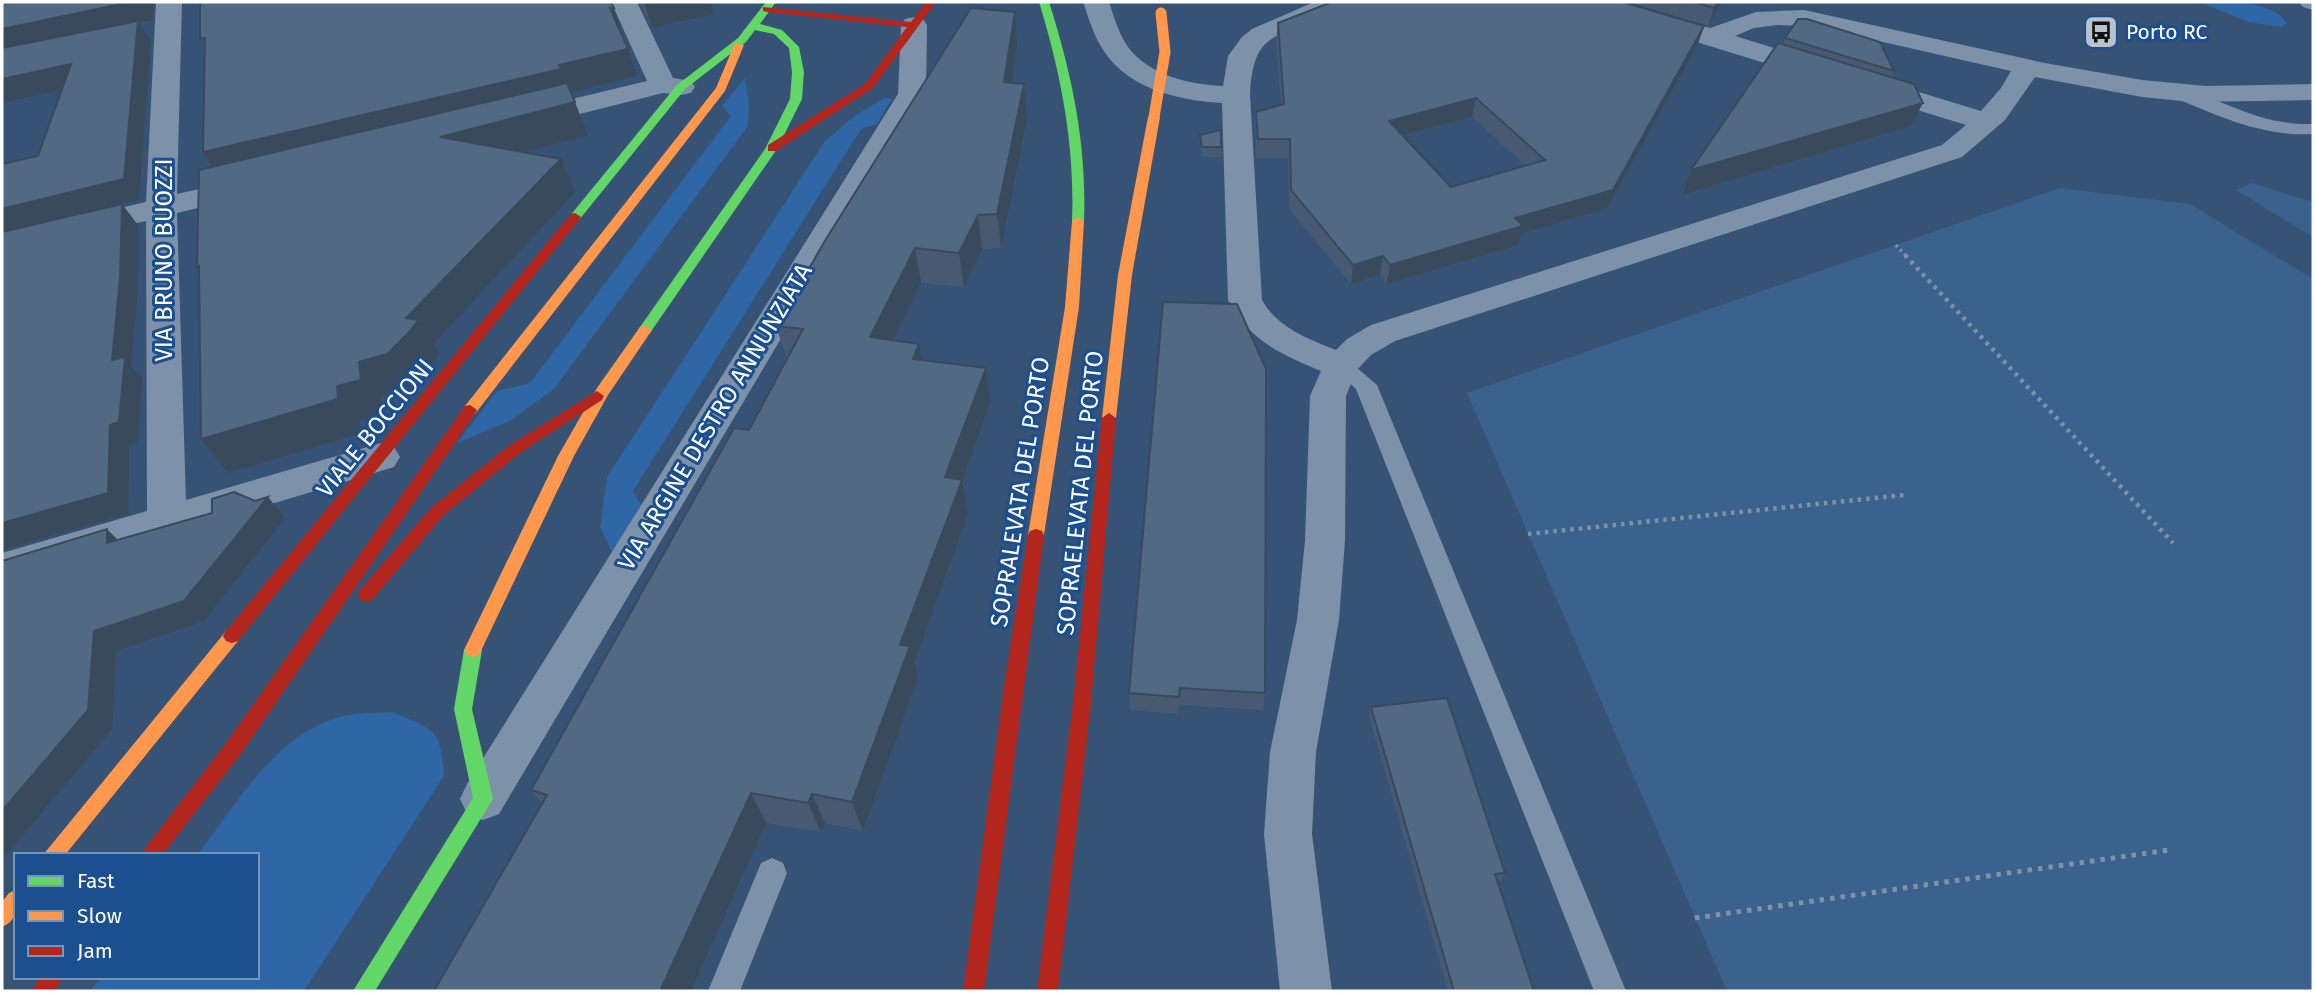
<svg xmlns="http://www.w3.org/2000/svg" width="2315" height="993" font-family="'Fira Sans',sans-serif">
	<rect width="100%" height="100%" fill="#365274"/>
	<path fill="#2f66a5" d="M2200 2C2226 1 2271 0 2287 23L2281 27 2248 22Z
		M745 78 749 104 748 126 554 389 510 421 457 443 497 391 530 383 731 116 722 106Z
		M885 98 892 99 877 124 861 129 633 491 644 510 613 554 600 527 607 477 825 141 857 114Z
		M391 712C433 728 442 729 444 776L304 991H90L101 977H257V855H197C239 801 280 725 354 714 366 712 379 713 391 712Z"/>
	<path fill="#3b618d" d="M2251 183 2313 202V237L2236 190Z
		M2060 188 2190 204 2313 279V991H1727L1467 393Z"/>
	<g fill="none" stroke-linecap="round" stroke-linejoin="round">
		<path stroke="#7d92a8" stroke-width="3.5" stroke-dasharray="2.5 3.5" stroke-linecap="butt" d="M1896 245 1907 257"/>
		<path stroke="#7d92a8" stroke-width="4.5" stroke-dasharray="3.5 5" stroke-linecap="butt" d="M1905 255 2173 543
			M1528 534 1904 495"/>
		<path stroke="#7d92a8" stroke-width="5" stroke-dasharray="4.5 6" stroke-linecap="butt" d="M1695 918 2169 850"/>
		<path fill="#7d92a8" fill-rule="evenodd" d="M2176 87C2228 100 2255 125 2313 124V134C2261 137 2217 115 2170 96L2167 92Z
			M1341 358 1349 361 1377 385 1626 991H1594L1356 389 1330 366 1333 361Z
			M772 858 783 863 787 873 740 991H708L761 863Z"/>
		<path fill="#7d92a8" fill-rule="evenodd" d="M156 2H182L177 194 248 178 259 181 263 187 259 193 177 213 186 500 381 443 394 447 400 457 394 467 2 585V553L147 511 146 221 2 255V235L146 202Z
			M611 2H637L673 78 691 81 695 87 691 93 681 95 663 93 524 128 514 125 510 119 514 113 647 81Z
			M1083 2H1109C1114 17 1119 34 1128 47 1150 76 1189 84 1223 86L1228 56 1242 37 1252 29 1314 2H1345C1340 10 1331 14 1322 17 1273 39 1253 33 1250 95L1262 300C1277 327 1308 339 1336 350L1347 339 1371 325 1942 145 1966 125 1703 44 1689 39 1685 33 1689 27 1698 25 1710 28 1756 12 1804 10 2045 63 2142 80 2206 86 2313 84V100L2191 102 2142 97 2035 77 2005 120 1962 157 1395 341 1371 355 1356 371 1346 396 1345 541 1339 620 1316 752 1312 834 1332 991H1280L1264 834 1270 752 1297 620 1305 541 1310 396 1321 371C1279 353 1251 342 1228 300L1222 103C1175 100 1123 88 1099 43 1092 30 1088 16 1083 2ZM1778 25 1804 26 1852 35 2011 71 2001 88 1981 111 1735 36 1754 28Z
			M2299 2H2313V10L2303 7Z
			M914 17 923 19 927 25 926 94 499 814 483 820 467 814 460 799 467 784 898 94 901 25 905 19Z"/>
		<path fill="#63d668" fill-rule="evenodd" d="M766 2H776L760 24 782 30 799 47 804 72 802 99 777 149 650 333H640L638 330 640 327 765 149 790 99 792 72 789 48 774 34 755 30 746 42 685 89 579 220 575 221 569 217 677 85 738 38Z
			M1039 2H1049C1072 74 1087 145 1084 221L1078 225 1072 221C1075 145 1061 74 1039 2Z
			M473 643 479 645 482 650 472 709 493 799 375 991H353L473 798 454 709 464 650 467 645Z"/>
		<path fill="#ff974d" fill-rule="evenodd" d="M735 43 744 45 725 91 475 414H465L463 410 465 406 716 88Z
			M1154 114 1160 117 1132 275 1116 418 1109 423 1102 418 1118 275 1148 117Z
			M1078 217 1084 221 1079 307 1044 535 1042 539H1030L1028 535 1065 307 1072 221Z
			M645 325 652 330 608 395 574 456 479 655 473 657 467 655 464 650 558 456 597 388 640 327Z
			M232 629 238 631 241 636 238 641 65 855H43L226 631Z
			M16 890C16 906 19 920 2 927V902L9 893Z"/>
		<path fill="#b3261e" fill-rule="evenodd" d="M926 2H936L873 88 776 151H768V145L865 84 907 27 767 12 763 11V7L911 22Z
			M575 213 581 217 579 220 238 641 232 643 226 641 223 636 226 631 571 214Z
			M597 391 604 396 602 400 520 453 444 515 372 600 366 602 360 600 358 595 360 590 432 507 510 445Z
			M470 405 477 410 475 414 240 755 162 855H140L226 743 465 406Z
			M1109 413 1116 418 1091 703 1058 991H1037L1073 703 1102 418Z
			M1036 529 1042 531 1044 535 984 991H963L1005 680 1028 535 1030 531Z
			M40 977H63L55 991H32Z"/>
		<path stroke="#ff974d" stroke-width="11" d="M1154 117 1165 52 1161 13"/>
	</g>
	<path fill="#475a72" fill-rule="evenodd" d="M640 2H710L714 14 652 28Z
		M1629 2H1722L1708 26Z
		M1015 12 1017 45 1012 83 1024 84 1027 118 1001 248 982 249 964 287 921 283 893 340 919 344 922 360 986 368 990 402 962 481 968 514 914 662 918 678 863 831 825 823 821 832 766 823 691 991H434L542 804 531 790 749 430 787 360 776 326Z
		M1278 23 1698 44 1607 208 1521 234 1518 245 1387 284 1380 275 1351 284 1289 209 1288 158H1256L1255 130 1256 112 1281 105 1276 41ZM1472 117 1526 166 1451 187 1402 136Z
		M1785 38 1894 71 1891 77 1911 126 1682 195 1691 170 1783 45Z
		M1200 135 1221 147V157H1201Z
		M1163 302 1265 693 1263 710 1179 705 1178 714 1130 710 1129 693Z
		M1371 707 1505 873 1501 881H1497L1534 991H1448L1369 716Z"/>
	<path fill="#394a5c" d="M131 2H154L152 20 139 23 151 41 139 200 122 204 138 225 137 299 131 365 142 378 138 443 129 446 128 514 2 550V209L138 23 2 52V29Z
		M644 2H710L714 14 652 28Z
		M1718 2H1722L1708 26 1714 8Z
		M610 8H614L623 34 619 35Z
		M1015 12 1017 45 1008 116 1004 82Z
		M1704 26 1698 44 1607 208 1521 234 1518 245 1387 284 1390 265 1515 218Z
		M628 49 637 76 221 180 203 152Z
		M71 64 86 84 2 103V79Z
		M1024 84 1027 118 1001 248 997 214Z
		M1476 98 1472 117 1386 140 1389 121Z
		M575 102 588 135 456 170 440 137Z
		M1923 103 1911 126 1682 195 1691 170Z
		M561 159 575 192 433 344 439 354 429 366 408 388 381 396 383 414 360 420 361 433 228 473 201 439 337 386 359 362Z
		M978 215 982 249 964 287 959 253Z
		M915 248 921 283 878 371 870 337Z
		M1383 256 1380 275 1351 284 1353 265Z
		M919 344 926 378 913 359Z
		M986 368 990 402 962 481 968 514 914 662 918 678 863 831 852 802 900 645 945 477Z
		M268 497 285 518 204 621 116 651 112 729 2 860V811L94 631Z
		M107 529 128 550 107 543Z
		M751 793 766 823 691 991H660Z
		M812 794 825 823 821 832 808 803Z"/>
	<path fill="#526984" stroke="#394a5c" stroke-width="2" fill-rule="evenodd" d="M2 2H131L2 29Z
		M200 2H611L614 8H610L628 49 559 65 561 69 203 152 205 38H200Z
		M1332 2H1623L1704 26 1613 190 1515 218 1523 226 1390 265 1383 256 1353 265 1291 190 1290 139H1258L1256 112 1284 104 1278 23ZM1476 98 1545 160 1451 187 1389 121Z
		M1693 2H1718L1714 8Z
		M971 8 1015 12 1004 82 1024 84 997 214 978 215 959 253 915 248 870 337 919 344 913 359 986 368 945 477 962 480 900 645 910 646 852 802 812 794 808 803 751 793 660 991H434L547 795 531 790 734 428 749 430 803 329 776 326 826 239Z
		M1798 19H1807L1880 42 1894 71 1785 38Z
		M138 21 124 179 2 209V164L38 156 71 64 2 79V48Z
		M1778 43 1914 84 1923 103 1691 170Z
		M567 83 575 102 440 137 561 159 406 318 419 320 409 332 387 354 359 362 361 380 337 386 338 399 201 439 199 266 197 267 199 170Z
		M1221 130V147H1202L1200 135Z
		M122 204 120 278 112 360 125 357 119 422 110 425 108 493 2 523V232Z
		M1163 302 1237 304 1266 369 1265 693 1180 688 1179 697 1129 693Z
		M234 492 255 501 268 497 184 601 94 631 88 710 2 811V561L107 529V543L212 513V499Z
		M1447 698 1505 873 1495 874 1534 991H1454L1371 707Z"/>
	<defs>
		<g id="bus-square" transform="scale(1.75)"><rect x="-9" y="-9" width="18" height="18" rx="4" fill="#b9c2ce" stroke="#1b4f8f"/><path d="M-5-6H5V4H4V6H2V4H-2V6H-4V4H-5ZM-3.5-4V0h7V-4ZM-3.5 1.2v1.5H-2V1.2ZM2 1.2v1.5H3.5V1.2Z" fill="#111"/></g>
	</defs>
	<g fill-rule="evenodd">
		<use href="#bus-square" x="2101" y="32"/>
	</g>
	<g text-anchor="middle" stroke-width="6" stroke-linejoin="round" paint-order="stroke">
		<g font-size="21" fill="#fff" stroke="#1b4f8f" text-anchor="start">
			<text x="2126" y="39">Porto RC</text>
		</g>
		<g font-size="24" fill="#fff" stroke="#1b4f8f">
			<text transform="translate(164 260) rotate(-90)" y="8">VIA BRUNO BUOZZI</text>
			<text transform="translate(715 417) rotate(-59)" y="8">VIA ARGINE DESTRO ANNUNZIATA</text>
			<text transform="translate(375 428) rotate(-51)" y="8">VIALE BOCCIONI</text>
			<text transform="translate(1020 492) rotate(-81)" y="8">SOPRALEVATA DEL PORTO</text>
			<text transform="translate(1080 493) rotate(-84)" y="8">SOPRAELEVATA DEL PORTO</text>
		</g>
	</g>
	<rect width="2315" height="993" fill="none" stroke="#ffffff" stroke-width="7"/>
	<rect x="14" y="853" width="245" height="126" fill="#1b4f8f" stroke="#7695bc" stroke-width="2"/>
	<rect x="28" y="876" width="35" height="10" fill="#63d668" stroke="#7695bc" stroke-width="2"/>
	<text x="77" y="888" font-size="21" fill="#ffffff">Fast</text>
	<rect x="28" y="911" width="35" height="10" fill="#ff974d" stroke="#7695bc" stroke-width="2"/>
	<text x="77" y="923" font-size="21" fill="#ffffff">Slow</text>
	<rect x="28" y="946" width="35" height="10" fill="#b3261e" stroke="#7695bc" stroke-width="2"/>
	<text x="77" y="958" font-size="21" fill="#ffffff">Jam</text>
</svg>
